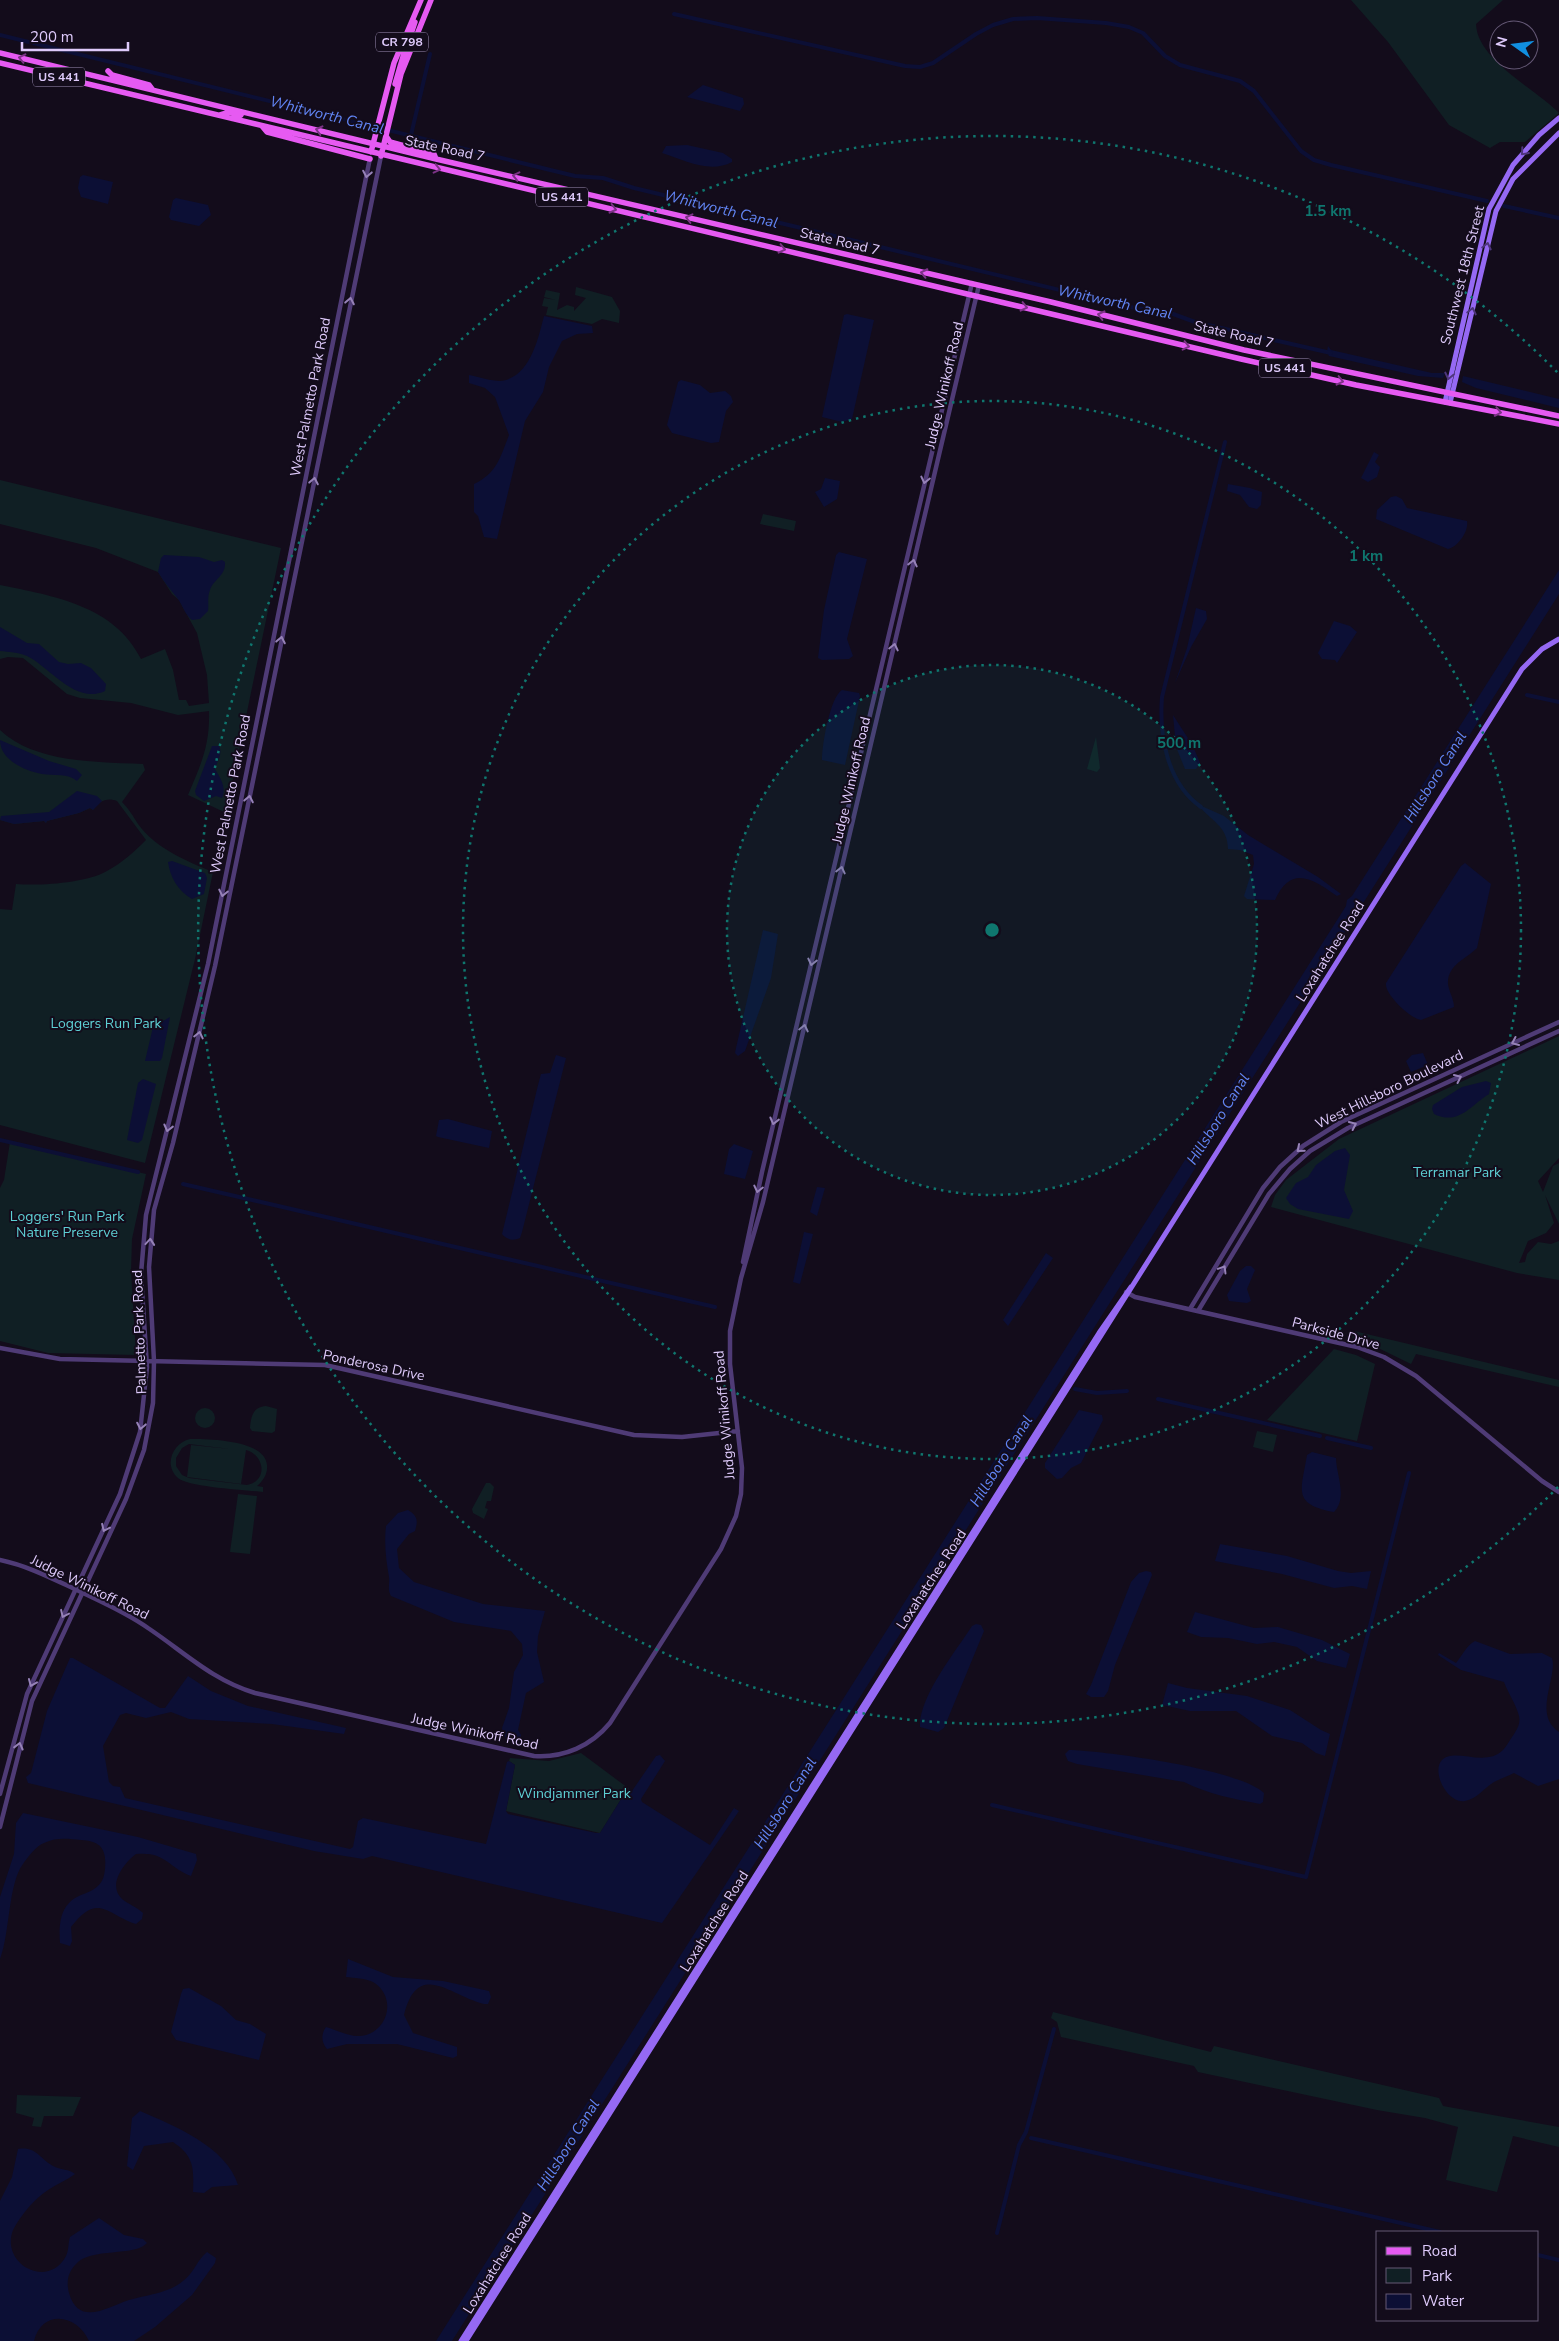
<svg xmlns="http://www.w3.org/2000/svg" width="1559" height="2341" font-family="'Nunito Sans',sans-serif">
	<rect width="100%" height="100%" fill="#130c1b"/>
	<path fill="#101f24" fill-rule="evenodd" d="M1351 0H1503L1476 24C1477 60 1537 90 1559 113L1525 142H1500L1490 148 1449 125 1388 42Z
		M576 287 612 297 620 311 619 323 602 319 592 324 546 315 548 307 542 306 544 298 556 300 544 297 546 290 560 293 557 310 567 305 574 307V311L586 298 575 295Z
		M0 480 281 548 226 813 188 795C201 764 210 746 209 711L178 715 131 703 80 698 67 694 23 658 8 657 0 659V585C53 596 114 605 141 659L165 649 173 670 179 700H186L189 706 209 703 207 675 197 633 179 600 172 594 158 572 96 548 0 524Z
		M763 514 796 521 794 531 760 524Z
		M0 730C34 763 98 762 143 764L145 770 122 802C129 809 133 816 138 824 156 849 187 861 213 872L195 959 145 1163 0 1125V909L12 910 16 884C41 886 86 883 107 871 122 863 134 852 146 840L117 801C107 797 99 801 93 810L90 808 79 813 47 821 46 823 44 821 14 824 0 820Z
		M1096 737 1100 768 1097 772 1087 769Z
		M1559 1036V1158L1538 1181 1543 1192 1553 1166 1559 1163V1224L1545 1195 1554 1223 1546 1233 1528 1241 1519 1263 1525 1262 1527 1254 1538 1242 1551 1244 1559 1241V1280L1517 1273 1271 1207 1275 1195 1286 1180 1339 1139Z
		M10 1142 146 1174 132 1239 131 1271 136 1355 48 1353 0 1341V1188L4 1180Z
		M1354 1331 1559 1380V1387L1416 1354 1411 1364 1370 1344V1337L1361 1341 1352 1338Z
		M1334 1349 1356 1355 1375 1364 1357 1441 1267 1420Z
		M266 1406 277 1409 275 1431 272 1433 252 1431 250 1428C251 1416 253 1407 266 1406Z
		M195 1418a10 10 0 1 1 20 0a10 10 0 1 1-20 0Z
		M1257 1431 1277 1435 1273 1452 1253 1447Z
		M190 1439C210 1439 265 1440 267 1465 268 1474 263 1481 257 1486L263 1487V1492C246 1490 188 1487 178 1478 163 1465 173 1443 190 1439ZM189 1444 230 1449 191 1445 187 1477 241 1484 246 1450C265 1455 268 1481 247 1485L189 1478 182 1475 176 1466V1458L182 1448Z
		M486 1483H490L494 1487 491 1501H487L485 1508 488 1509 484 1519 473 1513 472 1509Z
		M238 1494 257 1496 250 1554 230 1552Z
		M581 1753 632 1791 623 1796 600 1833 506 1811 515 1765 509 1761 510 1758 549 1761Z
		M1053 2012 1211 2052 1214 2046 1439 2098 1443 2106 1559 2127V2147L1513 2136 1497 2192 1446 2180 1458 2127 1425 2118 1377 2110 1198 2072 1194 2066 1061 2037 1057 2022 1051 2018Z
		M17 2095 81 2097 73 2116H44L41 2127 32 2126 34 2118 16 2113Z"/>
	<path fill="#0c0f35" d="M703 85 743 98 744 104 740 111 687 97Z
		M687 145 723 153 732 159V162C710 174 684 160 662 153L666 146Z
		M83 175 113 182 108 204 81 197 78 188 80 177Z
		M176 198 208 205 211 215 199 226 171 220 169 217 173 200Z
		M847 314 874 320 852 419 842 422 822 417 844 315Z
		M544 316 592 326 593 333 577 334 562 341 549 367 543 392 525 421 497 539 484 537 478 516 474 512V484C497 473 500 458 509 435L495 397 485 388 469 383V375C479 377 491 381 500 381 530 378 538 339 544 316Z
		M1328 346 1331 350 1432 373H1445L1443 378 1418 376 1329 356 1327 352Z
		M1463 376 1559 399V408L1476 388 1462 382Z
		M681 380 700 385 710 393 725 391 731 396 733 402 726 411 719 442 711 443 672 433 667 425 678 382Z
		M1374 452 1379 455 1375 462 1380 467 1377 477 1368 482 1361 478Z
		M825 478 840 481 837 499 824 507 815 492 821 489Z
		M1228 484 1250 488 1262 492 1261 505 1257 509 1249 507 1240 495 1227 491Z
		M1396 496 1402 499 1407 508 1467 521C1469 531 1458 547 1448 549L1376 519 1377 510 1391 497Z
		M839 552 867 559 847 639 853 656 849 659 822 660 818 658 824 610 836 555Z
		M164 555 199 557 214 562 222 560 225 562C226 576 214 579 210 590 207 597 209 604 208 611L200 619 192 620C184 613 183 606 178 599 171 590 164 582 158 572L161 558Z
		M1559 570V594L452 2341H436L1346 906 1347 900 1352 896Z
		M1196 608 1206 611 1207 619 1191 647 1175 683 1187 648Z
		M1334 621 1350 626 1357 632 1337 663 1335 660 1322 659 1318 653Z
		M0 627 27 643 39 644 59 662 68 664 81 663 91 668 106 684 105 691C75 705 50 667 27 656 18 652 9 652 0 651Z
		M842 690 859 693 860 696 845 765 822 760C822 745 830 697 842 690Z
		M1173 715 1193 746 1200 763 1196 769H1185L1176 747Z
		M0 740 49 761 76 769 82 775 77 781C68 773 54 776 42 774 25 771 0 760 0 740Z
		M212 746H219C223 755 217 761 215 769 220 778 227 787 222 798L216 796 204 801 196 795 195 791Z
		M77 791 97 796 102 801 93 810 90 808 79 813 47 821 46 823 44 821 14 824 0 820 1 816 49 812Z
		M1197 804 1224 816 1248 835 1318 877 1341 894 1337 896C1313 879 1291 864 1275 900L1247 899 1244 896 1254 864 1253 855 1240 850 1228 849C1228 826 1210 820 1197 804Z
		M172 861 205 873 207 878 204 894 192 899C178 891 170 877 168 862Z
		M1465 863 1491 884 1477 948C1466 959 1447 965 1448 984 1449 992 1454 999 1454 1007L1421 1020C1411 1019 1384 994 1386 983L1461 866Z
		M763 930 778 934 771 978 745 1051 738 1056 735 1053 736 1048Z
		M170 1017 162 1058 160 1061H145L153 1027Z
		M1423 1053 1428 1065 1411 1072 1406 1061 1412 1055Z
		M556 1055 566 1058 522 1232 520 1238C513 1241 507 1240 502 1234L538 1085 541 1074 550 1073Z
		M143 1079 156 1084 142 1140 138 1143 127 1140 138 1083Z
		M1486 1081 1491 1083 1489 1094C1471 1105 1459 1126 1434 1114L1432 1109 1433 1105 1462 1087Z
		M448 1119 492 1131 489 1148 438 1137 436 1136 439 1120Z
		M734 1144 753 1151 745 1179 724 1174 729 1149Z
		M1345 1148 1350 1155 1344 1190 1353 1211 1349 1219 1298 1209 1290 1204 1286 1198 1296 1183 1308 1177 1316 1165 1335 1151Z
		M817 1187 825 1188 817 1216 810 1212Z
		M804 1232 813 1234 800 1284 793 1282Z
		M1046 1253 1053 1258 1008 1326 1003 1320Z
		M1246 1266H1251L1255 1270 1247 1289 1251 1301 1247 1303 1229 1301 1227 1295 1240 1271Z
		M1079 1410 1102 1415 1103 1420 1081 1463 1071 1468 1062 1478 1057 1479 1045 1468V1463Z
		M1312 1452 1336 1458C1336 1474 1348 1498 1334 1512 1292 1504 1301 1491 1307 1455Z
		M408 1510C418 1516 418 1521 415 1531L409 1534 397 1549 399 1568 414 1582 483 1604 545 1611 538 1636 537 1652 544 1682 526 1693 518 1730 521 1735 520 1744 509 1741 504 1736 502 1728 509 1708 514 1672 523 1655 522 1644 511 1631 454 1622 391 1596C387 1589 390 1584 389 1577 386 1560 384 1543 386 1526L398 1513Z
		M1220 1544 1287 1556 1338 1571 1351 1573 1371 1571 1367 1589 1352 1586 1334 1588 1282 1574 1215 1561Z
		M1146 1571 1151 1572 1152 1575 1115 1665 1108 1691 1104 1697H1091L1086 1694 1091 1685 1131 1582 1139 1573Z
		M1195 1612 1254 1628 1278 1627 1322 1640 1350 1654 1346 1668 1317 1661 1297 1647 1274 1642 1257 1644 1228 1638 1201 1637 1187 1632Z
		M976 1624 981 1625 984 1631 944 1728 938 1732 920 1727C918 1698 956 1651 972 1626Z
		M1475 1641 1510 1654 1542 1653 1552 1658C1558 1676 1532 1715 1559 1732V1779L1538 1786 1514 1773C1508 1776 1500 1779 1494 1782 1484 1788 1477 1799 1465 1801 1447 1804 1431 1771 1442 1760 1455 1747 1485 1768 1503 1750 1507 1746 1509 1741 1512 1737 1516 1731 1521 1724 1519 1716 1516 1704 1508 1693 1504 1682L1461 1670 1438 1655 1439 1653 1456 1663C1462 1656 1466 1646 1475 1641Z
		M70 1658H73L160 1708H165L188 1676 211 1691 248 1706 346 1728 344 1734 272 1724 189 1719 171 1712 146 1718 126 1713 120 1715 103 1746 109 1782 113 1786 120 1787 125 1798 350 1849 353 1847 358 1821 363 1818 486 1844 507 1762 509 1761 515 1765 506 1811 508 1814 596 1833H600L623 1796 632 1791 656 1756 660 1755 665 1761 641 1799 642 1802 710 1845 734 1808 739 1811 662 1923 372 1856 363 1859 314 1851 28 1783 26 1777 31 1773 47 1711Z
		M1168 1683 1187 1688 1247 1696 1290 1710 1321 1730 1330 1734 1325 1756 1316 1753 1302 1743 1272 1736 1236 1711H1190L1162 1705Z
		M1069 1750C1106 1751 1239 1769 1264 1793L1263 1802 1260 1804C1234 1799 1208 1794 1184 1782L1077 1764 1068 1761 1065 1754Z
		M23 1813 138 1837 196 1854 197 1860 191 1876C168 1867 165 1851 136 1854 124 1863 107 1885 122 1899 128 1904 137 1907 143 1913L142 1919 136 1924C106 1914 98 1892 71 1927L72 1941 70 1946 60 1943C59 1930 59 1913 69 1903 81 1890 103 1895 105 1869 107 1848 100 1841 81 1840 68 1839 57 1837 44 1843 37 1845 27 1858 23 1864 8 1884 10 1933 0 1959V1897L14 1854 16 1823Z
		M348 1959 393 1977 443 1981 489 1991 491 1997 488 2004H484C450 1996 418 1959 404 2015L413 2033 457 2047V2056L453 2058 397 2044H347L327 2049C321 2042 321 2034 326 2027 337 2030 349 2037 360 2036 388 2034 398 1997 373 1982 365 1978 354 1978 346 1977Z
		M189 1988 221 2006 236 2020 250 2024 266 2034 259 2060 176 2040 171 2032 181 1994 183 1989Z
		M140 2111C173 2125 227 2147 238 2185L212 2187 204 2193 193 2192C194 2168 194 2156 173 2142L144 2146 133 2170 127 2166 132 2118Z
		M18 2149C36 2146 39 2158 53 2166 60 2170 70 2169 75 2174 67 2180 57 2184 48 2190 34 2199 21 2215 13 2230 0 2264 48 2290 66 2256 69 2250 68 2243 70 2237L99 2218 124 2235 143 2239 147 2243C135 2257 91 2247 76 2264 68 2272 66 2282 69 2293 79 2328 109 2306 129 2300 147 2295 169 2293 183 2281 194 2273 197 2260 207 2252L216 2258 215 2263 192 2295 155 2327 134 2341H89C77 2314 42 2309 34 2341H0V2201L12 2177Z"/>
	<g fill="none" stroke-linecap="round" stroke-linejoin="round">
		<path stroke="#0c0f35" stroke-width="4" d="M674 14 905 66 920 67 933 63 976 34 993 25 1013 19 1037 18 1106 23 1129 27 1143 33 1165 56 1180 65 1240 81 1254 91 1301 151 1314 160 1331 165 1487 201
			M0 35 575 176 603 178 634 188 1135 308 1165 311 1195 322 1331 353
			M411 135 430 54
			M1504 206 1559 218
			M1527 695 1559 702
			M1201 807C1167 783 1159 736 1162 697L1225 442
			M0 1140 138 1172
			M183 1184 715 1307
			M1075 1389 1097 1393 1127 1391
			M1158 1399 1320 1436
			M1327 1438 1371 1448
			M992 1805 1306 1877 1409 1473
			M1031 2138 1440 2232
			M997 2233 1019 2145 1026 2132 1054 2029
			M1538 2255 1559 2260"/>
		<path stroke="#4f3b76" stroke-width="4.5" d="M743 1262 762 1172 972 283
			M1126 1292 1135 1297 1357 1347 1384 1357 1416 1376 1542 1481 1559 1492
			M1190 1309 1263 1188 1280 1167 1303 1146 1341 1122 1559 1022
			M1198 1311 1269 1194 1290 1169 1310 1151 1348 1128 1559 1031
			M0 1348 60 1359 325 1365 634 1435 682 1437 738 1431
			M0 1560C29 1566 55 1580 81 1592 104 1603 127 1613 148 1628 184 1652 212 1680 255 1693L534 1756C564 1758 591 1746 610 1723L721 1549 736 1516 741 1494 742 1468 730 1364V1331L741 1278 763 1202 979 285
			M0 1794 27 1694 120 1494 140 1432 147 1367 141 1274 146 1215 208 964 370 158
			M0 1827 32 1701 126 1499 144 1450 153 1403 154 1361 149 1267 154 1210 173 1143 215 966 381 156"/>
		<path stroke="#9569f3" stroke-width="5" d="M1445 402 1489 209 1513 165 1539 135 1559 118
			M1450 403 1496 211 1513 179 1559 133
			M461 2341 1099 1333 1131 1287
			M466 2341 1522 669 1542 649 1559 639"/>
		<path stroke="#e65af2" stroke-width="5.5" d="M413 40 411 34 415 22
			M0 53 436 159 1051 302 1244 350 1559 416
			M0 63C413 162 827 261 1241 359L1356 385 1559 424
			M108 71 112 75 149 85 152 89
			M395 84 407 43 405 35
			M220 115 230 112 241 115
			M262 126 267 132 370 159
			M386 136 390 142 434 154 436 159
			M371 152 394 63 421 0
			M381 156 401 74 431 0"/>
	</g>
	<defs><path id="oneway-chevron" d="M-2-3.5L2.5 0L-2 3.5" fill="none" stroke-width="1.6" stroke-linecap="round" stroke-linejoin="round" transform="scale(1.25)"/></defs>
	<g stroke="#7c3386">
		<use href="#oneway-chevron" transform="translate(22 58) rotate(-167)"/>
		<use href="#oneway-chevron" transform="translate(319 130) rotate(-166)"/>
		<use href="#oneway-chevron" transform="translate(437 169) rotate(13)"/>
		<use href="#oneway-chevron" transform="translate(516 176) rotate(-167)"/>
		<use href="#oneway-chevron" transform="translate(613 209) rotate(14)"/>
		<use href="#oneway-chevron" transform="translate(689 218) rotate(-166)"/>
		<use href="#oneway-chevron" transform="translate(782 249) rotate(13)"/>
		<use href="#oneway-chevron" transform="translate(924 273) rotate(-168)"/>
		<use href="#oneway-chevron" transform="translate(1024 307) rotate(13)"/>
		<use href="#oneway-chevron" transform="translate(1101 315) rotate(-166)"/>
		<use href="#oneway-chevron" transform="translate(1186 346) rotate(13)"/>
		<use href="#oneway-chevron" transform="translate(1340 381) rotate(13)"/>
		<use href="#oneway-chevron" transform="translate(1498 412) rotate(11)"/>
	</g>
	<g stroke="#4e367c">
		<use href="#oneway-chevron" transform="translate(1524 152) rotate(131)"/>
		<use href="#oneway-chevron" transform="translate(1487 246) rotate(-77)"/>
		<use href="#oneway-chevron" transform="translate(1472 311) rotate(-77)"/>
		<use href="#oneway-chevron" transform="translate(1449 376) rotate(103)"/>
	</g>
	<g stroke="#9682b8">
		<use href="#oneway-chevron" transform="translate(367 174) rotate(101)"/>
		<use href="#oneway-chevron" transform="translate(350 301) rotate(-79)"/>
		<use href="#oneway-chevron" transform="translate(925 480) rotate(103)"/>
		<use href="#oneway-chevron" transform="translate(314 481) rotate(-79)"/>
		<use href="#oneway-chevron" transform="translate(913 563) rotate(-77)"/>
		<use href="#oneway-chevron" transform="translate(281 640) rotate(-79)"/>
		<use href="#oneway-chevron" transform="translate(894 647) rotate(-77)"/>
		<use href="#oneway-chevron" transform="translate(249 799) rotate(-79)"/>
		<use href="#oneway-chevron" transform="translate(841 870) rotate(-77)"/>
		<use href="#oneway-chevron" transform="translate(223 893) rotate(102)"/>
		<use href="#oneway-chevron" transform="translate(812 962) rotate(103)"/>
		<use href="#oneway-chevron" transform="translate(804 1028) rotate(-77)"/>
		<use href="#oneway-chevron" transform="translate(199 1035) rotate(-77)"/>
		<use href="#oneway-chevron" transform="translate(1515 1042) rotate(156)"/>
		<use href="#oneway-chevron" transform="translate(1458 1078) rotate(-24)"/>
		<use href="#oneway-chevron" transform="translate(774 1121) rotate(104)"/>
		<use href="#oneway-chevron" transform="translate(1353 1125) rotate(-25)"/>
		<use href="#oneway-chevron" transform="translate(168 1128) rotate(104)"/>
		<use href="#oneway-chevron" transform="translate(1300 1149) rotate(140)"/>
		<use href="#oneway-chevron" transform="translate(758 1189) rotate(103)"/>
		<use href="#oneway-chevron" transform="translate(150 1242) rotate(-85)"/>
		<use href="#oneway-chevron" transform="translate(1223 1269) rotate(-59)"/>
		<use href="#oneway-chevron" transform="translate(141 1426) rotate(101)"/>
		<use href="#oneway-chevron" transform="translate(105 1528) rotate(115)"/>
		<use href="#oneway-chevron" transform="translate(64 1614) rotate(115)"/>
		<use href="#oneway-chevron" transform="translate(32 1683) rotate(113)"/>
		<use href="#oneway-chevron" transform="translate(19 1746) rotate(-76)"/>
	</g>
	<circle cx="992" cy="930" r="265" fill="#0f766e" fill-opacity=".12"/>
	<g fill="none" stroke="#0f766e" stroke-width="2.5" stroke-dasharray="2.5 5">
		<circle cx="992" cy="930" r="265"/>
		<circle cx="992" cy="930" r="529"/>
		<path d="M1558 1487A794 794 0 1 1 1558 373"/>
	</g>
	<g text-anchor="middle" stroke-width="4" stroke-linejoin="round" paint-order="stroke">
		<g fill="#130c1b" stroke="#a191b8" stroke-width="1">
			<rect x="376" y="32.5" width="52" height="19" rx="4"/>
			<rect x="33" y="67.5" width="52" height="19" rx="4"/>
			<rect x="536" y="187.5" width="52" height="19" rx="4"/>
			<rect x="1259" y="358.5" width="52" height="19" rx="4"/>
		</g>
		<g font-size="12" font-weight="bold" fill="#decafb">
			<text x="402" y="46">CR 798</text>
			<text x="59" y="81">US 441</text>
			<text x="562" y="201">US 441</text>
			<text x="1285" y="372">US 441</text>
		</g>
		<g font-size="14" fill="#decafb" stroke="#130c1b">
			<text transform="translate(445 148) rotate(12)" y="5">State Road 7</text>
			<text transform="translate(840 241) rotate(13)" y="5">State Road 7</text>
			<text transform="translate(1462 275) rotate(-76)" y="5">Southwest 18th Street</text>
			<text transform="translate(1234 334) rotate(13)" y="5">State Road 7</text>
			<text transform="translate(944 385) rotate(-77)" y="5">Judge Winikoff Road</text>
			<text transform="translate(310 397) rotate(-79)" y="5">West Palmetto Park Road</text>
			<text transform="translate(851 780) rotate(-77)" y="5">Judge Winikoff Road</text>
			<text transform="translate(230 794) rotate(-79)" y="5">West Palmetto Park Road</text>
			<text transform="translate(1330 951) rotate(-58)" y="5">Loxahatchee Road</text>
			<text transform="translate(1389 1089) rotate(-26)" y="5">West Hillsboro Boulevard</text>
			<text transform="translate(139 1332) rotate(-92)" y="5">Palmetto Park Road</text>
			<text transform="translate(1336 1333) rotate(15)" y="5">Parkside Drive</text>
			<text transform="translate(374 1365) rotate(12)" y="5">Ponderosa Drive</text>
			<text transform="translate(724 1415) rotate(-95)" y="5">Judge Winikoff Road</text>
			<text transform="translate(931 1579) rotate(-57)" y="5">Loxahatchee Road</text>
			<text transform="translate(90 1587) rotate(26)" y="5">Judge Winikoff Road</text>
			<text transform="translate(475 1731) rotate(12)" y="5">Judge Winikoff Road</text>
			<text transform="translate(714 1921) rotate(-58)" y="5">Loxahatchee Road</text>
			<text transform="translate(497 2263) rotate(-58)" y="5">Loxahatchee Road</text>
		</g>
		<g font-size="14" fill="#5ecfd4" stroke="#130c1b">
			<text x="106" y="1028">Loggers Run Park</text>
			<text x="1457" y="1177">Terramar Park</text>
			<text x="67" y="1221">Loggers' Run Park<tspan x="67" dy="16">Nature Preserve</tspan></text>
			<text x="574" y="1798">Windjammer Park</text>
		</g>
		<g font-size="15" font-style="italic" fill="#6184f3" stroke="#130c1b">
			<text transform="translate(327 115) rotate(14)" y="5">Whitworth Canal</text>
			<text transform="translate(721 209) rotate(14)" y="5">Whitworth Canal</text>
			<text transform="translate(1115 302) rotate(12)" y="5">Whitworth Canal</text>
			<text transform="translate(1435 777) rotate(-58)" y="5">Hillsboro Canal</text>
			<text transform="translate(1218 1119) rotate(-58)" y="5">Hillsboro Canal</text>
			<text transform="translate(1001 1461) rotate(-58)" y="5">Hillsboro Canal</text>
			<text transform="translate(785 1803) rotate(-58)" y="5">Hillsboro Canal</text>
			<text transform="translate(568 2145) rotate(-58)" y="5">Hillsboro Canal</text>
		</g>
	</g>
	<circle cx="992" cy="930" r="8" fill="#0f766e" stroke="#130c1b" stroke-width="2.5"/>
	<g font-size="15" text-anchor="middle" font-weight="bold" fill="#0f766e" stroke="#130c1b" stroke-width="4" stroke-linejoin="round" paint-order="stroke">
		<text x="1328" y="216">1.5 km</text>
		<text x="1366" y="561">1 km</text>
		<text x="1179" y="748">500 m</text>
	</g>
	<rect x="1376" y="2231" width="162" height="90" fill="#130c1b" stroke="#645875"/>
	<rect x="1386" y="2247" width="25" height="8" fill="#e65af2" stroke="#645875"/>
	<text x="1422" y="2256" font-size="15" fill="#decafb">Road</text>
	<rect x="1386" y="2268" width="25" height="15" fill="#101f24" stroke="#645875"/>
	<text x="1422" y="2281" font-size="15" fill="#decafb">Park</text>
	<rect x="1386" y="2294" width="25" height="15" fill="#0c0f35" stroke="#645875"/>
	<text x="1422" y="2306" font-size="15" fill="#decafb">Water</text>
	<g transform="translate(1514 45) rotate(284)"><circle r="24" fill="#130c1b" stroke="#645875"/>
	<path d="M0-4L9 19L0 12L-9 19Z" fill="#118fe0"/>
	<text y="-8" font-size="14" font-weight="bold" text-anchor="middle" fill="#decafb">N</text>
	</g>
	<path d="M22 42v8h106v-8" fill="none" stroke="#decafb" stroke-width="2.5"/>
	<text x="30" y="42" font-size="15" fill="#decafb" stroke="#130c1b" stroke-width="4" paint-order="stroke">200 m</text>
</svg>
